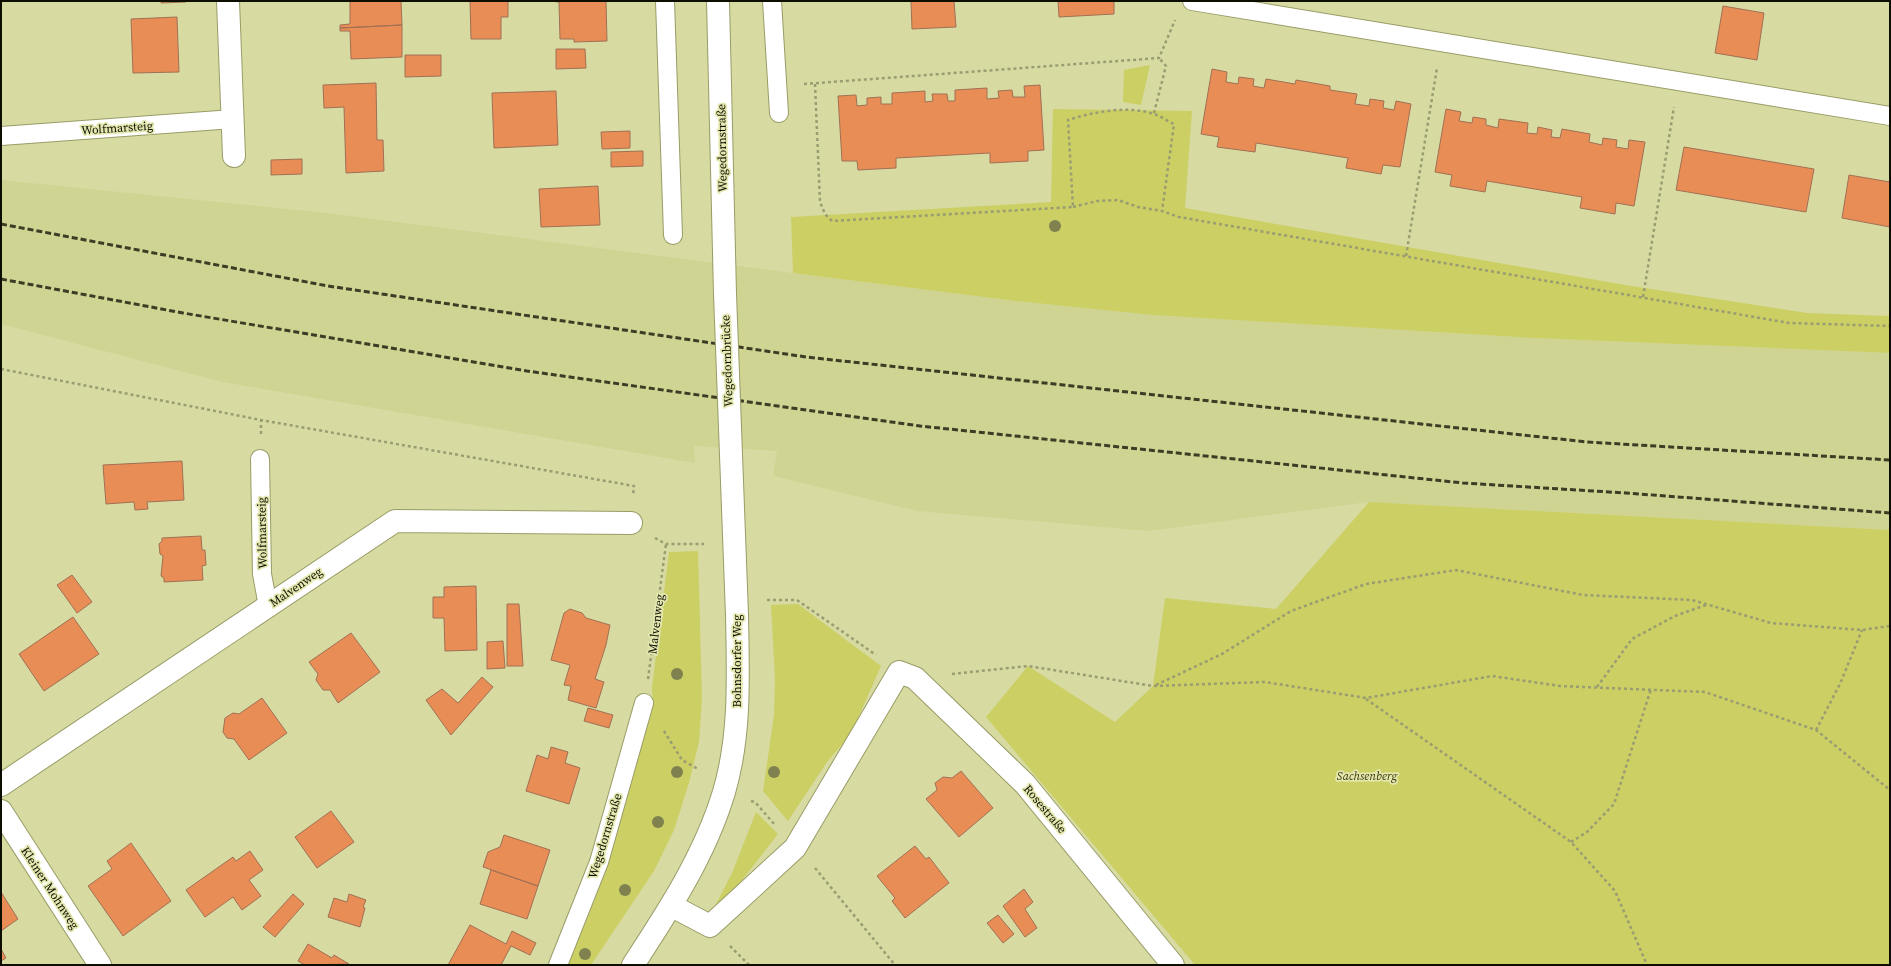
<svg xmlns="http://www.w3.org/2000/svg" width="1891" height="966" font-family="'Source Serif 4',serif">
	<rect width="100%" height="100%" fill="#d7dba2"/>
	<path fill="#d0d493" d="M1 180 327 213 793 273 1016 301 1153 315 1534 338 1890 353V530L1369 502 1148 531 917 511 773 476 777 451 694 446 695 463 222 382 1 324Z"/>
	<path fill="#cbcf64" d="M1150 65 1141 105 1123 102 1124 70Z
		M1053 109 1192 111 1185 208 1625 285 1807 313 1890 316V353L1534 338 1153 315 1016 301 793 273 791 217 1051 202Z
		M1369 502 1890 530V965H1195L986 717 1028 666 1115 722 1153 686 1165 598 1276 609Z
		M698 551 702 698 699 742 689 783 674 830 654 871 591 965H565L585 924 605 874 653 704 652 687 669 552Z
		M798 604 881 666 851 734 827 762 788 821 763 791 774 715 775 679 771 605Z
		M756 812 778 834 736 888 715 906 732 873Z"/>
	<path fill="#e88d55" stroke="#a17054" d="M161 1H186V2L161 3Z
		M350 1H401L402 25 340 28V25L350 24Z
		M470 1H508V17H501V39H471Z
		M549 1H606L607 41 574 42V39H560L559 2Z
		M911 1H954L956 27 912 29Z
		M1058 1H1114V14L1059 17Z
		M1723 6 1764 13 1757 60 1715 53Z
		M177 17 179 72 133 73 131 19Z
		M402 25V57L351 59 350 31H340V28Z
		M556 49H585L586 68 556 69Z
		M405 55H441V76L405 77Z
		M1212 69 1227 72 1226 82 1238 84 1239 77 1254 79 1253 86 1264 88 1266 79 1295 84 1296 80 1330 86V90L1357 94 1355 104 1369 106 1370 99 1384 101 1383 108 1394 110 1396 101 1411 104 1400 167 1383 165 1381 174 1346 168 1348 158 1256 143 1255 152 1217 147 1219 137 1201 134Z
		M376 83 377 140H383L384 171 346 173 344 107 324 108 323 85Z
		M1040 85 1044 150 1028 151V161L990 163V153L896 158V168L858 170 857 161H842L838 96 856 95 857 106 867 105V98L881 97V104H892V93L925 91V102L933 101 932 94H947L948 101H955V90L987 88V99L999 98 998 91 1012 90 1013 97H1025L1024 86Z
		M556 91 558 145 494 148 492 93Z
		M1446 109 1461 112 1459 121 1472 123 1473 117 1486 119V125L1498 128 1499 119 1528 123 1527 133 1537 134 1538 127 1552 130 1551 137 1560 138 1562 129 1590 134 1589 142 1602 145 1603 138 1617 140 1616 147 1628 149 1629 140 1645 142 1634 206 1616 203 1615 214 1580 208 1582 197 1487 181 1485 192 1450 186 1452 175 1435 172Z
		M630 131V148L602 149 601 132Z
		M1684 147 1814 169 1806 212 1676 190Z
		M643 151V166L611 167V152Z
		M302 159V174L271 175V160Z
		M1849 175 1890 182V227L1842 218Z
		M598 186 600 225 541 227 539 189Z
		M182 461 184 500 147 502 148 509 135 510 134 502 106 504 103 465Z
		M201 536 202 550H205L206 565 202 566 203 580 164 582V578L161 576 163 556 160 554 159 544 162 541V538Z
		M72 575 92 602 77 613 57 585Z
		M476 586 477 650 445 651 444 618H433V597H444V587Z
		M507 604H519L523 666H507Z
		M570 609 582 613 586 618 610 625 606 645 595 679 604 682 596 708 568 700 571 686 564 685 570 665 551 660 564 613Z
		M73 617 99 654 44 691 19 654Z
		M351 633 380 672 338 703 330 690H323L316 680 318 674 309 662Z
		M503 641 505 668 487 669V642Z
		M482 677 493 687 451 735 426 700 442 689 458 703Z
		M262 698 287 733 249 760 234 739 227 738 223 732 225 718 233 713 239 714Z
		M588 708 613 715 609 728 584 721Z
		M551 747 568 752 565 763 580 768 569 804 526 791 537 755 548 759Z
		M961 771 993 808 959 837 926 799 937 790 935 783 943 777 952 778Z
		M331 811 354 842 317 868 295 837Z
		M504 835 550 850 538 886 483 867 488 852 500 847Z
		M131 843 171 901 123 936 88 886 112 869 107 861Z
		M915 846 926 859 929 857 949 883 905 918 892 901 895 898 877 876Z
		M250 851 263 870 249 880 261 896 242 910 233 897 205 917 186 890 233 857 236 861Z
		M491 870 538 886 527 919 480 904Z
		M1024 889 1033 902 1025 909 1037 928 1025 937 1003 906Z
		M1 892 18 919 1 931Z
		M293 894 304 904 275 937 263 927Z
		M349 894 366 900 363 907 365 908 360 927 328 917 334 898 347 902Z
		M998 915 1014 934 1003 943 987 923Z
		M470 925 506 944 512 931 536 943 530 955 511 946 501 965H448Z
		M308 944 332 958 334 955 349 964 305 965 298 961Z
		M1 949 6 958 1 961Z"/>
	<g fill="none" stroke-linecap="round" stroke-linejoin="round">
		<g stroke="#999c66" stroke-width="20">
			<path id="lane" d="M665 1 673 235
				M772 1 779 113
				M1192 1 1890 116
				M1 136 233 119
				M260 459 262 574 268 606
				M558 965 599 862 644 703"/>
		</g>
		<g stroke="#999c66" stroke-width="24">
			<path id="street" d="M228 1 234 156
				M1 785 395 521 631 523
				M1 811 100 965
				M672 906 710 926 795 848 899 672 915 678 1025 784 1173 965"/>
		</g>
		<g stroke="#999c66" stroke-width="24">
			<path id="secondary" d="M718 1 725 294
				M633 965C669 910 705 855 724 792 741 734 738 675 737 615 735 553 732 490 730 428"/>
		</g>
		<path stroke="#9a9d71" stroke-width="2.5" stroke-dasharray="3 3" stroke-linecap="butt" d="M804 84 1159 58 1175 20
			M815 84 820 202 825 214 832 221 1073 207 1068 120C1093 112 1128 105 1154 114 1161 116 1167 121 1174 124L1162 211 1179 217 1789 323 1890 326
			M1154 113 1166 66 1159 58
			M1073 207 1097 201 1118 200 1138 207 1162 211
			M1406 256 1437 68
			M1643 297 1674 107
			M1 369 261 420 634 486 633 496
			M261 434V420
			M655 538 666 544H704
			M767 600H797L876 655
			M952 674 1028 666 1153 686 1265 682 1366 698 1492 676 1560 686 1705 692 1816 730 1890 790
			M648 679 666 544
			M1156 685 1222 654 1291 611 1366 584 1456 570 1583 595 1692 600 1771 623 1862 630 1890 626
			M1597 687 1632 639 1675 616 1706 605
			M1366 699 1571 842 1615 891 1647 965
			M1816 730 1840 684 1862 630
			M664 731 682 760 698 769
			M751 801 755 802 775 825
			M1571 842 1587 832 1614 804 1651 689
			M815 868 895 965
			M730 946 749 965"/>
		<use href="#lane" stroke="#fff" stroke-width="18"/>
		<use href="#street" stroke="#fff" stroke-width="22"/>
		<use href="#secondary" stroke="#fff" stroke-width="22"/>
		<path stroke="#3c3d25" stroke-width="3" stroke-dasharray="6 3" stroke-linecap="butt" d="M1 224 328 286 806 357 1587 442 1890 460
			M1 279 183 313 527 371 920 426 1463 483 1626 493 1890 513"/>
		<g stroke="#999c66" stroke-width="24" stroke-linecap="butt">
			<path id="secondary-bridge" d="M725 294 730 428"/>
		</g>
		<use href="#secondary-bridge" stroke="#fff" stroke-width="22"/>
	</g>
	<g fill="#7f814e">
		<circle cx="1055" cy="226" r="6"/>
		<circle cx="677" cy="674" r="6"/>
		<circle cx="677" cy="772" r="6"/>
		<circle cx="774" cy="772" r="6"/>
		<circle cx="658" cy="822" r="6"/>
		<circle cx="625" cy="890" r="6"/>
		<circle cx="585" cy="954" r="6"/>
	</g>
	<g text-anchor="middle" stroke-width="3.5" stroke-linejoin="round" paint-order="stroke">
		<g font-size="12" fill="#0d0d00" stroke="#e4e8af">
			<text transform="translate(117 128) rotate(-4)" y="4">Wolfmarsteig</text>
			<text transform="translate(722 148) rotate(-91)" y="4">Wegedornstraße</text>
			<text transform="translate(727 361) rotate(-92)" y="4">Wegedornbrücke</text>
			<text transform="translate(262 533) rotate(-91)" y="4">Wolfmarsteig</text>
			<text transform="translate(296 587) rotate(-34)" y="4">Malvenweg</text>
			<text transform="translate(656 624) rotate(-83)" y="4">Malvenweg</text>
			<text transform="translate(737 661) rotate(-90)" y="4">Bohnsdorfer Weg</text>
			<text transform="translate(1045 809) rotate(50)" y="4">Rosestraße</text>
			<text transform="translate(605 836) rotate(-73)" y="4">Wegedornstraße</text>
			<text transform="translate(50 888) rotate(57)" y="4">Kleiner Mohnweg</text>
		</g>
		<g font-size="12" font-style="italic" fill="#37380a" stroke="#e4e8af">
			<text x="1367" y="780">Sachsenberg</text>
		</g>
	</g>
	<rect width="1891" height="966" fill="none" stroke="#0d0d00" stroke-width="4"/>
</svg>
